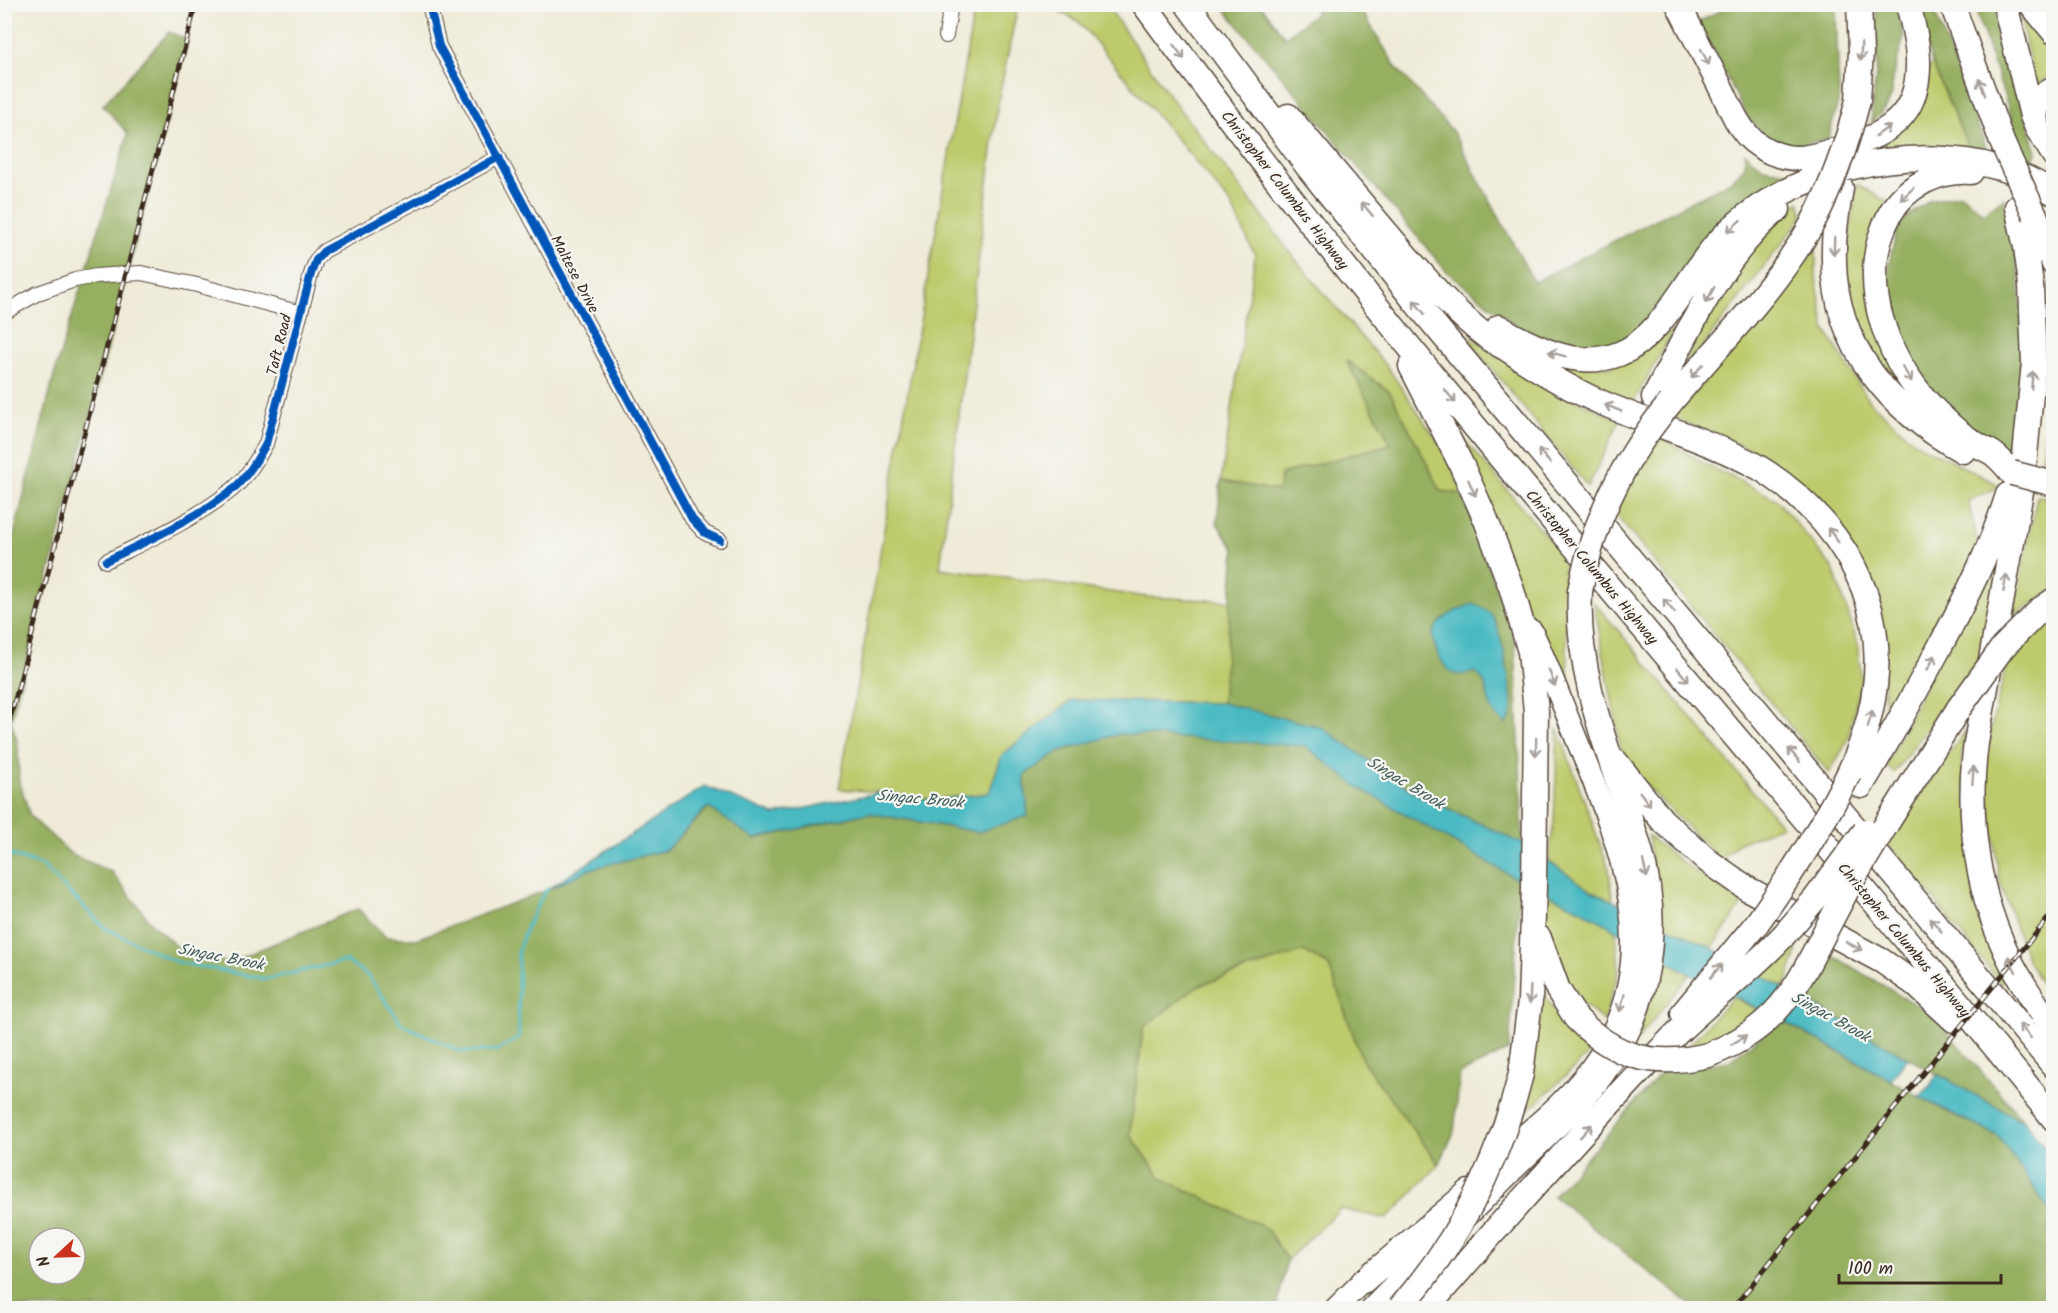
<svg xmlns="http://www.w3.org/2000/svg" width="2058" height="1313" font-family="Kalam,sans-serif">
	<rect width="100%" height="100%" fill="#f6f6f2"/>
	<filter id="ink" filterUnits="userSpaceOnUse"><feTurbulence type="fractalNoise" baseFrequency=".0167" numOctaves="2"/><feDisplacementMap in="SourceGraphic" scale="12" xChannelSelector="R" yChannelSelector="G"/><feConvolveMatrix kernelMatrix="1 2 1 2 8 2 1 2 1" color-interpolation-filters="sRGB"/></filter>
	<filter id="wash" filterUnits="userSpaceOnUse"><feTurbulence type="fractalNoise" baseFrequency=".008" numOctaves="4" result="noise"/><feDisplacementMap in="SourceGraphic" scale="24" xChannelSelector="R" yChannelSelector="G"/><feGaussianBlur stdDeviation="1.35" result="paint"/><feColorMatrix in="noise" values="0 0 0 0 0 0 0 0 0 0 0 0 0 0 0 0 0 1.4 0 .05"/><feComposite in="paint" operator="in"/></filter>
	<g filter="url(#wash)">
		<rect width="100%" height="100%" fill="#efebd8"/>
		<path fill="#bdcb6d" stroke="#7c7a46" stroke-width="1.5" d="M975 5H1018L998 102 940 568 1147 597 1231 601 1222 703 1072 700 1002 755 989 793 932 800 882 792 839 789Z
			M1048 5H1107L1171 98 1300 265 1388 368 1449 458 1462 494 1441 491 1390 392 1347 361 1391 444 1281 474 1279 491 1221 481 1255 255 1230 203 1079 22Z
			M2017 5H2020L2053 45V74H2050L2036 88Z
			M1932 63 1970 151 1871 152 1884 141Z
			M1857 184 1887 202 1874 233 1922 411 1894 386 1867 349 1851 312 1844 270Z
			M1799 201 1803 216 1674 383 1740 260Z
			M1816 249V278L1825 329 1869 401 1916 443 2001 486 1968 501 1979 547 1885 722 1880 597 1842 533 1755 451 1673 418Z
			M1674 330 1633 403 1532 360 1610 367Z
			M1462 332 1554 390 1620 420 1588 487Z
			M2053 363 2054 467H2053L2042 464Z
			M1458 432 1563 556 1569 697 1517 585Z
			M1657 435 1709 466 1776 499 1833 568 1857 641 1861 677 1848 740 1829 773 1614 513Z
			M2037 496 2053 498V591L2013 616Z
			M2007 515 1984 652 1894 773 1886 766Z
			M1594 603 1618 630 1782 826 1739 843 1720 860 1623 762Z
			M2053 616V1001L2028 962 1999 879 1984 757 2006 666 2049 619Z
			M1558 728 1609 869 1616 930 1619 970 1604 1021 1563 988 1541 915 1554 821Z
			M1966 730 1961 758 1965 787 2010 976 2001 984 1896 852 1885 843Z
			M1648 836 1694 871 1743 903 1712 948 1659 923Z
			M1787 944 1797 952 1786 984 1783 987 1759 974Z
			M1304 951 1329 966 1362 1060 1439 1165 1387 1219 1340 1209 1287 1260 1266 1228 1161 1178 1130 1134 1143 1028 1197 986Z
			M1660 957 1690 974 1638 1039Z
			M1541 990 1565 1026 1594 1049 1513 1125Z
			M1733 997 1759 1011 1730 1036 1683 1052Z"/>
		<path fill="#96af60" stroke="#686c3f" stroke-width="1.5" fill-rule="evenodd" d="M1221 5H1261L1285 37 1317 12 1312 5H1358L1396 67 1453 132 1534 282 1731 181 1745 166V153L1763 168 1788 172 1787 180 1755 194 1736 208 1718 227 1648 321 1616 345 1584 351 1536 341 1447 272Z
			M1728 5H1836L1839 99 1828 139 1803 144H1773L1747 117 1699 22 1727 7Z
			M1876 5H1896L1904 37 1892 79V94L1886 108 1871 123 1877 63Z
			M1915 5H1932L1986 147 1970 151 1932 63Z
			M1974 5H1994L2037 153 2027 164Z
			M169 32 188 40 11 721 18 744 19 780 30 816 72 855 112 872 151 923 177 947 227 963 358 909 386 937 416 939 545 891 590 869 666 850 709 807 755 839 868 813 978 832 1024 775 1060 751 1222 703 1235 550 1217 523 1221 481 1278 491 1281 474 1391 444 1346 360 1390 392 1441 491 1462 494 1515 640 1523 844 1509 1050 1460 1074 1454 1132 1439 1165 1362 1060 1329 966 1304 951 1197 986 1143 1028 1130 1134 1161 1178 1266 1228 1287 1260 1277 1308H5V570L56 368 128 134 103 105ZM39 1238H75V1274H39Z
			M1961 194 1983 213 2004 198 2019 277 2023 346 2014 452C2003 446 1991 442 1981 435 1935 403 1891 351 1887 293 1885 270 1894 246 1898 224L1929 201Z
			M1825 951 1931 1014 2026 1123 1908 1058 1800 996Z
			M1781 1020 1942 1109 1998 1136 2053 1215V1308H1695L1553 1196 1662 1072 1729 1061Z"/>
		<path fill="#4ab9c2" stroke="#427270" stroke-width="1.5" d="M1472 604C1479 606 1487 609 1492 615 1501 629 1515 701 1511 716 1510 719 1508 721 1506 724 1479 706 1495 687 1475 672 1469 673 1462 676 1456 674 1444 672 1429 641 1434 631 1440 617 1459 609 1472 604Z
			M1072 700 1222 703 1321 727 1417 794 1523 844 1592 891 1712 948 1908 1058 1891 1080 1781 1020 1690 974 1582 910 1522 882 1358 787 1305 746 1119 734 1060 751 1024 775 1028 816 978 832 868 813 754 839 708 807 666 850 590 869 545 891 705 786 774 815 882 792 932 800 989 793 1002 755Z
			M1937 1074 2026 1123 2053 1157V1215L1998 1136 1919 1097 1930 1086Z"/>
		<g fill="none" stroke-linecap="round" stroke-linejoin="round">
			<path stroke="#4ab9c2" stroke-width="3" d="M4 853 43 866 105 928 176 962 266 979 346 961 368 976 402 1024 461 1052 498 1050 519 1038 518 951 526 928 545 891 548 889"/>
		</g>
	</g>
	<g filter="url(#ink)">
		<g fill="none" stroke-linecap="round" stroke-linejoin="round">
			<g stroke="#56473a" stroke-width="16">
				<path id="street" d="M429 4 439 46 692 519 705 533 720 540
					M946 36 951 4
					M4 313 38 293 75 280 96 276 141 273 197 285 301 313
					M106 561C149 540 196 519 233 489 247 477 257 460 266 444L311 274 316 260 324 251 499 157"/>
			</g>
			<g stroke="#56473a" stroke-width="24">
				<path id="primary" d="M1489 1165C1529 1131 1573 1098 1601 1053 1664 951 1620 847 1580 748 1564 709 1550 669 1532 631
					M1336 1308 1373 1271"/>
			</g>
			<g stroke="#56473a" stroke-width="27">
				<path id="highway" d="M1144 4C1427 392 1752 746 2054 1119
					M1187 4 1308 167 1418 305 2054 1066
					M1678 4C1692 32 1706 59 1720 86 1729 104 1737 127 1753 141 1764 150 1779 157 1794 158 1808 159 1821 154 1835 150 1865 141 1899 131 1912 99 1924 69 1916 35 1908 4
					M1952 4 2002 142
					M2005 4 2032 116 2037 128 2054 155
					M2031 4 2054 32
					M1858 100 1861 52 1859 4
					M1288 116C1322 156 1356 197 1390 237 1420 272 1450 309 1487 337 1493 342 1500 345 1507 349 1541 372 1574 392 1612 407 1660 427 1713 442 1758 467 1783 482 1805 501 1824 523 1888 599 1890 685 1849 773
					M2036 123C2034 107 2039 95 2054 88
					M1971 172C1939 170 1906 185 1890 214 1853 283 1889 369 1944 419 1955 430 1967 439 1981 447 1986 450 1992 452 1996 456 2002 461 2007 467 2012 473
					M1841 188C1837 212 1833 236 1834 261 1835 347 1891 411 1963 451
					M2017 207 2026 247 2031 285 2034 363 2022 486 1976 743C1966 818 1977 896 2012 964 2024 987 2039 1009 2054 1031
					M2035 215 2054 264
					M1499 327C1534 348 1578 370 1619 354 1663 337 1687 276 1718 242 1783 169 1908 142 2000 168 2019 173 2037 183 2054 193
					M1411 366 1461 464 1486 520 1511 587 1530 652 1536 711 1534 887 1530 1001 1521 1074
					M1654 397C1689 332 1719 258 1778 209
					M1670 403C1718 345 1773 292 1811 226
					M2041 609 2054 600
					M1616 762 1662 820 1708 861 1748 889 1882 961 1915 984 1954 1020
					M1861 786C1887 743 1912 699 1936 654 1964 602 1990 551 2008 495
					M1889 820 1959 708
					M1539 938 1558 990 1576 1018
					M1683 1013 1757 923
					M1708 1055C1754 1037 1781 1013 1805 970
					M1363 1282 1469 1192
					M1374 1308C1419 1263 1463 1218 1508 1173 1540 1141 1575 1110 1602 1074 1650 1009 1662 927 1640 850 1615 765 1575 682 1580 591
					M1427 1308C1505 1218 1586 1127 1669 1041 1705 1004 1748 974 1783 936"/>
			</g>
			<use href="#street" stroke="#fff" stroke-width="14"/>
			<use href="#primary" stroke="#fff" stroke-width="21"/>
			<use href="#highway" stroke="#fff" stroke-width="24"/>
			<g stroke="#3b2a1e" stroke-width="5">
				<path id="rail" d="M4 742 196 4
					M1733 1308 2054 911"/>
			</g>
			<use href="#rail" stroke="#f6f6f2" stroke-width="3" stroke-dasharray="9" stroke-linecap="butt"/>
			<g stroke="#56473a" stroke-width="27" stroke-linecap="butt">
				<path id="highway-bridge" d="M2002 142 2035 215
					M1811 226C1832 186 1847 145 1858 100
					M2012 473 2050 483
					M1580 591C1593 520 1624 458 1670 403
					M1959 708 2003 647 2041 609
					M1757 923C1791 875 1823 826 1849 773
					M1783 936 1815 899 1865 831
					M1805 970 1850 884 1889 820
					M1576 1018C1615 1058 1655 1068 1708 1055
					M1400 1308C1459 1240 1499 1161 1521 1074"/>
			</g>
			<use href="#highway-bridge" stroke="#fff" stroke-width="24"/>
			<g stroke="#f6f6f2" stroke-width="11">
				<path id="cycleway" d="M429 4 439 46 692 519 705 533 720 540
					M106 561C149 540 196 519 233 489 247 477 257 460 266 444L311 274 316 260 324 251 499 157"/>
			</g>
			<use href="#cycleway" stroke="#0057b8" stroke-width="8"/>
		</g>
		<defs><path id="oneway-shaft" d="M-6 0H5M1.5-3L5.5 0L1.5 3" fill="none" stroke-width="1.6" stroke-linecap="round" stroke-linejoin="round" transform="scale(1.5)"/></defs>
		<g stroke="#a79f9a">
			<use href="#oneway-shaft" transform="translate(1179 52) rotate(53)"/>
			<use href="#oneway-shaft" transform="translate(1861 52) rotate(91)"/>
			<use href="#oneway-shaft" transform="translate(1705 57) rotate(63)"/>
			<use href="#oneway-shaft" transform="translate(1982 87) rotate(-110)"/>
			<use href="#oneway-shaft" transform="translate(1883 131) rotate(-34)"/>
			<use href="#oneway-shaft" transform="translate(1907 194) rotate(137)"/>
			<use href="#oneway-shaft" transform="translate(1367 209) rotate(-130)"/>
			<use href="#oneway-shaft" transform="translate(1734 226) rotate(138)"/>
			<use href="#oneway-shaft" transform="translate(1834 246) rotate(92)"/>
			<use href="#oneway-shaft" transform="translate(1710 295) rotate(119)"/>
			<use href="#oneway-shaft" transform="translate(1419 307) rotate(-129)"/>
			<use href="#oneway-shaft" transform="translate(1557 354) rotate(-165)"/>
			<use href="#oneway-shaft" transform="translate(1697 371) rotate(131)"/>
			<use href="#oneway-shaft" transform="translate(1907 374) rotate(58)"/>
			<use href="#oneway-shaft" transform="translate(2032 380) rotate(-85)"/>
			<use href="#oneway-shaft" transform="translate(1450 396) rotate(50)"/>
			<use href="#oneway-shaft" transform="translate(1613 408) rotate(-158)"/>
			<use href="#oneway-shaft" transform="translate(1544 456) rotate(-130)"/>
			<use href="#oneway-shaft" transform="translate(1472 488) rotate(66)"/>
			<use href="#oneway-shaft" transform="translate(1833 535) rotate(-127)"/>
			<use href="#oneway-shaft" transform="translate(2005 583) rotate(-80)"/>
			<use href="#oneway-shaft" transform="translate(1669 606) rotate(-130)"/>
			<use href="#oneway-shaft" transform="translate(1931 663) rotate(-62)"/>
			<use href="#oneway-shaft" transform="translate(1683 675) rotate(50)"/>
			<use href="#oneway-shaft" transform="translate(1552 678) rotate(68)"/>
			<use href="#oneway-shaft" transform="translate(1870 719) rotate(-75)"/>
			<use href="#oneway-shaft" transform="translate(1536 747) rotate(91)"/>
			<use href="#oneway-shaft" transform="translate(1794 755) rotate(-130)"/>
			<use href="#oneway-shaft" transform="translate(1973 775) rotate(-86)"/>
			<use href="#oneway-shaft" transform="translate(1645 799) rotate(53)"/>
			<use href="#oneway-shaft" transform="translate(1645 869) rotate(77)"/>
			<use href="#oneway-shaft" transform="translate(1936 925) rotate(-130)"/>
			<use href="#oneway-shaft" transform="translate(1854 946) rotate(28)"/>
			<use href="#oneway-shaft" transform="translate(2012 964) rotate(-117)"/>
			<use href="#oneway-shaft" transform="translate(1716 971) rotate(-50)"/>
			<use href="#oneway-shaft" transform="translate(1530 995) rotate(93)"/>
			<use href="#oneway-shaft" transform="translate(1622 1003) rotate(106)"/>
			<use href="#oneway-shaft" transform="translate(2025 1031) rotate(-130)"/>
			<use href="#oneway-shaft" transform="translate(1739 1040) rotate(-31)"/>
			<use href="#oneway-shaft" transform="translate(1586 1131) rotate(-47)"/>
		</g>
	</g>
	<g text-anchor="middle" stroke-width="4.5" stroke-linejoin="round" paint-order="stroke">
		<g font-size="15" fill="#3b2a1e" stroke="#f6f6f2">
			<text transform="translate(1285 190) rotate(52)" y="5">Christopher Columbus Highway</text>
			<text transform="translate(575 274) rotate(62)" y="5">Maltese Drive</text>
			<text transform="translate(279 345) rotate(-76)" y="5">Taft Road</text>
			<text transform="translate(1592 567) rotate(50)" y="5">Christopher Columbus Highway</text>
			<text transform="translate(1904 940) rotate(50)" y="5">Christopher Columbus Highway</text>
		</g>
		<g font-size="16" font-style="italic" fill="#405c57" stroke="#f6f6f2">
			<text transform="translate(1406 782) rotate(31)" y="6">Singac Brook</text>
			<text transform="translate(920 798) rotate(5)" y="6">Singac Brook</text>
			<text transform="translate(221 956) rotate(11)" y="6">Singac Brook</text>
			<text transform="translate(1831 1016) rotate(29)" y="6">Singac Brook</text>
		</g>
	</g>
	<rect width="2058" height="1313" fill="none" stroke="#f6f6f2" stroke-width="24"/>
	<g transform="translate(57 1256) rotate(248)"><circle r="28" fill="#f6f6f2" stroke="#aba49d" stroke-width="1.5"/>
	<path d="M0-4.5L10 22L0 15L-10 22Z" fill="#c8321e"/>
	<text y="-9" font-size="16" font-weight="bold" text-anchor="middle" fill="#3b2a1e">N</text>
	</g>
	<path d="M1839 1274v9h162v-9" fill="none" stroke="#3b2a1e" stroke-width="3"/>
	<text x="1848" y="1274" font-size="18" fill="#3b2a1e" stroke="#f6f6f2" stroke-width="4.5" paint-order="stroke">100 m</text>
</svg>
